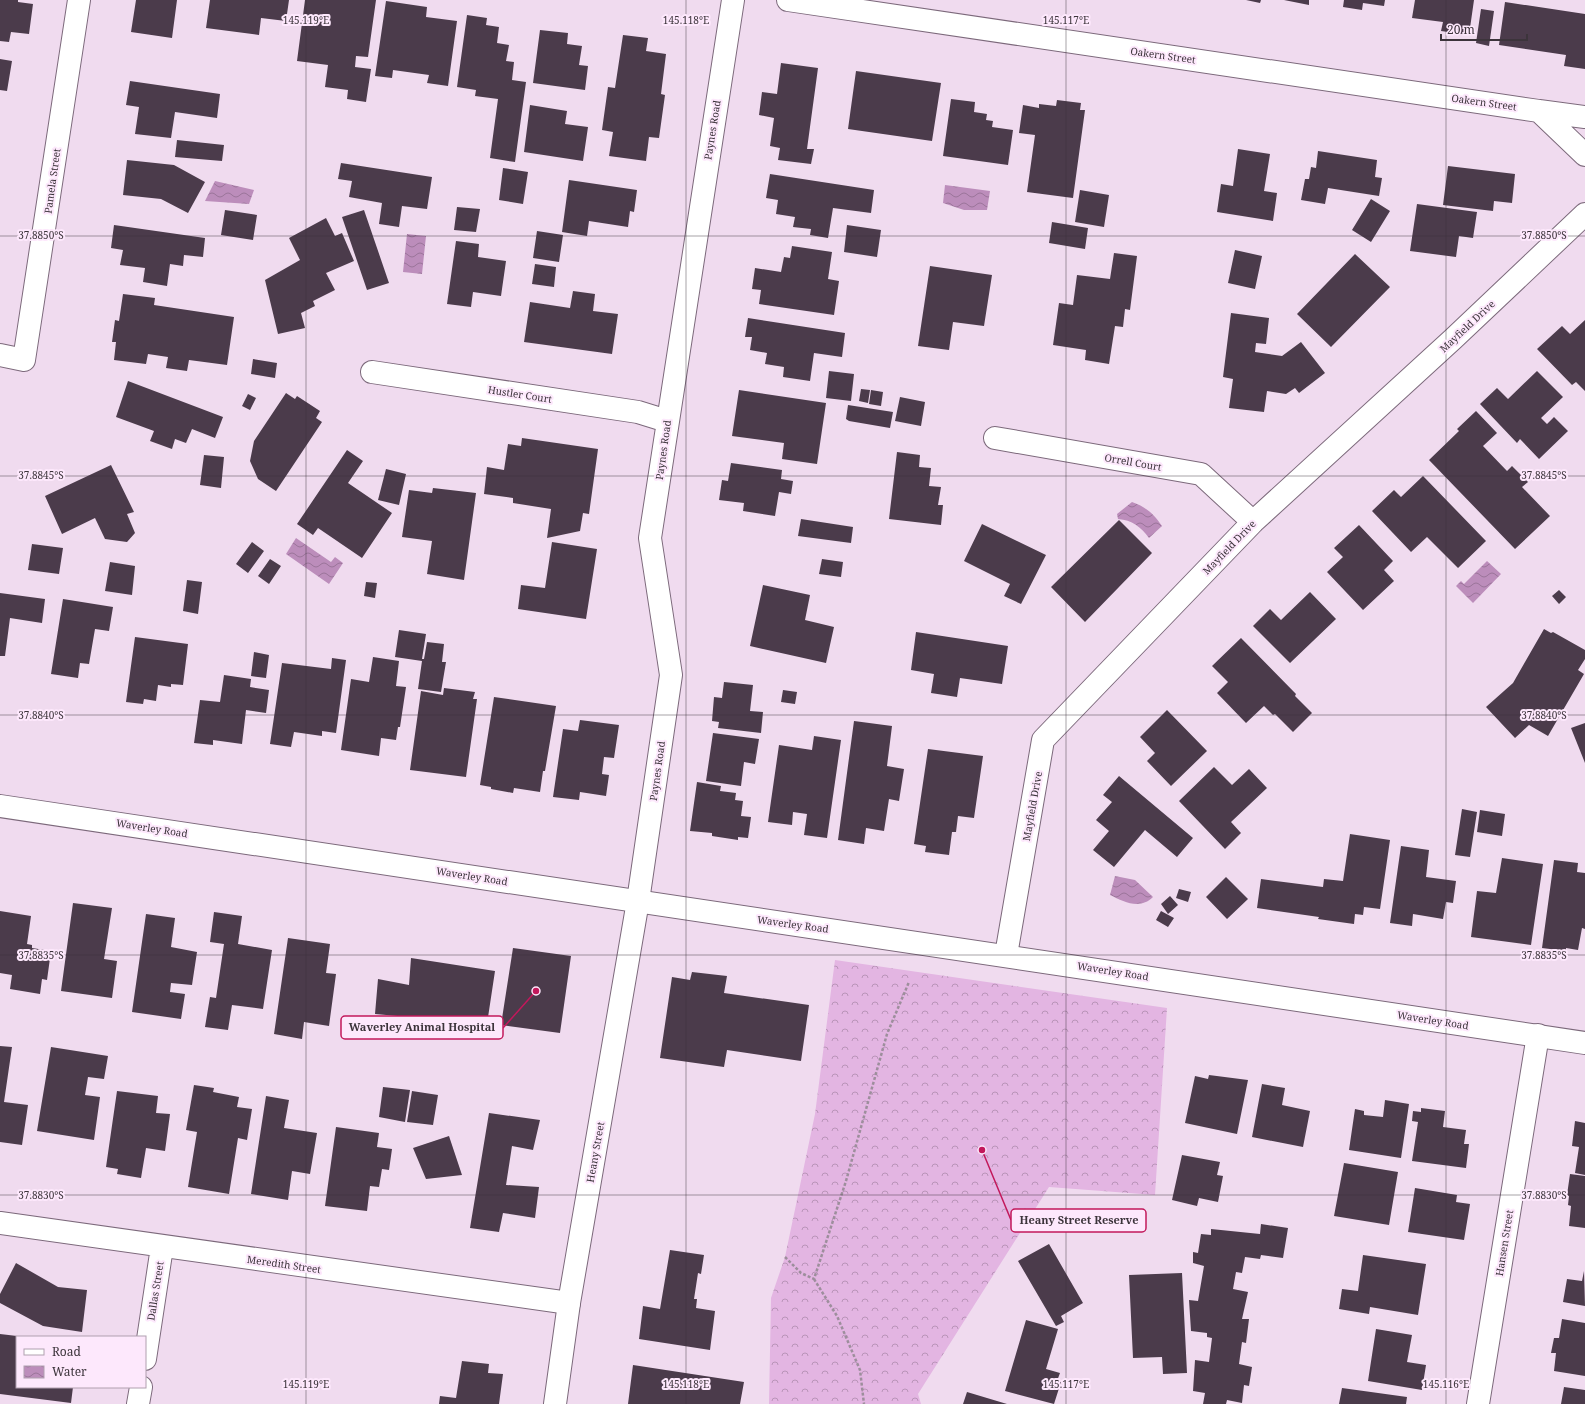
<svg xmlns="http://www.w3.org/2000/svg" width="1585" height="1404" font-family="'Noto Serif',serif">
	<defs>
		<pattern id="forest-crowns" width="20" height="18" patternUnits="userSpaceOnUse"><rect width="20" height="18" fill="#e3b5e2"/><path d="M2 6a3 3 0 1 1 6 0M12 15a3 3 0 1 1 6 0" fill="none" stroke="#b994b8"/></pattern>
		<pattern id="water-waves" width="16" height="10" patternUnits="userSpaceOnUse"><rect width="16" height="10" fill="#bc8dbb"/><path d="M0 5q4-4 8 0t8 0" fill="none" stroke="#9a7499"/></pattern>
	</defs>
	<rect width="100%" height="100%" fill="#f0dbef"/>
	<path fill="url(#forest-crowns)" d="M835 960 1167 1008 1155 1195 1049 1187 918 1394 921 1404H769L771 1298 785 1257 815 1114Z"/>
	<path fill="url(#water-waves)" d="M215 181 254 190 249 204 205 201Z
		M945 185 990 191 987 210H964L943 203Z
		M407 234 426 236 422 274 403 272Z
		M1132 502C1146 507 1154 514 1162 526L1149 538C1141 527 1132 520 1118 519L1117 514Z
		M296 538 331 562 335 557 343 563 329 584 286 554Z
		M1487 561 1501 574 1473 603 1456 586 1461 581 1464 584Z
		M1115 876 1135 880 1153 897C1140 910 1124 902 1110 895Z"/>
	<path fill="#4b3b4b" d="M0 0H18V2L33 4 29 34 11 32 9 42 0 41Z
		M136 0H177L172 38 131 32Z
		M210 0H289L286 21 261 18 259 35 206 28Z
		M305 0H376L368 57 356 56 355 67 371 69 366 102 347 99 348 90 325 87 328 65 297 61Z
		M1246 0H1261L1260 3Z
		M1284 0H1309V5Z
		M1344 0H1385L1384 6 1363 3 1362 10 1343 7Z
		M1415 0H1474L1469 35 1441 31 1443 22 1412 18Z
		M386 1 427 7 426 17 457 21 448 86 427 83 429 75 393 70 392 78 375 76Z
		M1505 2 1585 14V69L1564 66 1566 55 1499 45Z
		M1481 9 1494 11 1489 46 1476 43Z
		M467 15 487 18 486 25 499 27 497 43 509 45 506 61 514 62 512 80 526 82 515 162 490 158 498 99 475 96 476 90 457 87Z
		M540 30 568 33 567 44 582 46 579 65 588 66 585 90 533 83Z
		M623 35 648 38 646 51 666 54 661 94 665 95 659 138 649 137 646 161 609 156 613 132 602 130 608 87 615 88Z
		M0 59 12 61 7 91 0 90Z
		M781 63 818 68 807 149H814L811 164 778 160 780 148 770 146 774 118 759 115 762 92 777 94Z
		M856 71 941 83 932 141 848 129Z
		M130 81 220 94 217 118 175 112 171 138 135 134 139 107 126 105Z
		M951 99 975 102 974 112 987 114 986 120 993 121 992 127 1013 130 1008 165 943 156Z
		M1057 100 1081 103 1080 110H1085L1073 198 1027 192 1035 135 1019 133 1023 105 1039 108V104L1056 106Z
		M530 105 567 111 565 124 588 127 583 161 524 152Z
		M177 140 224 145 222 161 175 157Z
		M1238 149 1270 154 1264 191 1277 193 1273 221 1217 212 1221 184 1233 186Z
		M1318 151 1377 160 1375 177 1382 178 1379 196 1328 188 1325 204 1301 200 1305 179H1309L1311 167 1316 168Z
		M127 160 174 165 205 182 188 213 161 199 123 195Z
		M341 163 432 177 427 209 402 206 399 227 379 224 382 203 349 197 352 181 338 179Z
		M1448 166 1515 174 1512 203 1494 201 1493 211 1443 205Z
		M503 168 528 172 523 204 499 200Z
		M770 174 874 190 871 213 833 208 828 238 810 235 811 229 793 227 795 217 776 214 778 200 766 198Z
		M569 180 637 190 634 212 630 211 628 227 589 221 587 236 562 232Z
		M1080 190 1109 195 1104 227 1075 222Z
		M1371 199 1390 211 1371 242 1352 230Z
		M1417 204 1477 212 1473 238 1459 236 1456 257 1410 251Z
		M457 207 480 209 476 232 454 230Z
		M225 210 257 215 253 240 221 235Z
		M364 210 389 283 367 290 342 217Z
		M326 218 335 236 342 233 354 261 326 273 335 290 313 301 315 306 301 313 305 328 278 334 265 280 300 260 289 238Z
		M1052 222 1088 228 1085 249 1049 243Z
		M114 225 205 238 203 257 184 255 183 266 170 264 167 286 143 282 145 268 120 265 123 250 111 248Z
		M847 225 881 230 877 257 844 252Z
		M537 231 563 235 559 262 533 258Z
		M456 241 479 244 478 257 506 261 501 296 473 292 471 307 447 304Z
		M792 246 832 252 828 279 839 281 834 315 759 304 761 290 752 289 755 268 781 272 784 257 790 258Z
		M1235 250 1262 256 1255 289 1228 283Z
		M1114 253 1137 256 1130 310 1125 309 1123 327 1115 326 1109 364 1085 360 1086 350 1053 345 1059 303 1073 305 1077 275 1110 279Z
		M1355 254 1390 287 1331 347 1297 314Z
		M535 264 556 267 554 287 532 284Z
		M930 266 992 275 984 326 953 322 949 350 918 346Z
		M573 291 595 294 593 311 618 314 612 354 524 342 530 302 570 308Z
		M123 294 155 298 154 305 234 317 227 365 189 360 187 371 166 368 168 357 148 354 146 364 114 360 116 342H112L115 320 119 321Z
		M1231 313 1269 318 1266 344 1256 343 1255 352 1282 356 1301 342 1325 373 1299 393 1295 388 1286 394 1267 391 1264 412 1229 408 1233 379 1223 377Z
		M748 318 845 333 842 357 814 353 810 381 783 377 784 367 765 364 767 353 750 350 752 337H745Z
		M1585 320V391L1576 382 1572 385 1537 349 1562 326 1570 334Z
		M253 359 277 363 275 378 251 374Z
		M829 371 854 374 851 401 826 398Z
		M1537 371 1563 397 1541 418 1547 424 1554 417 1568 431 1539 459 1520 439 1517 443 1480 404 1497 388 1508 399Z
		M128 381 223 417 215 438 192 429 186 443 175 439 172 449 150 441 154 431 116 417Z
		M861 389 870 390 868 403 859 401Z
		M739 390 826 403 817 464 782 459 784 443 732 436Z
		M871 390 883 392 881 406 869 404Z
		M286 393 295 399 297 396 320 411 316 418 322 422 276 491 258 479 250 461 254 441Z
		M248 394 256 398 250 410 242 406Z
		M900 397 925 402 921 426 895 421Z
		M848 405 893 412 890 428 849 421 846 419Z
		M1476 411 1497 433 1483 446 1507 471 1512 466 1528 482 1522 487 1550 516 1515 549 1429 460 1459 431 1457 429Z
		M522 438 598 449 589 514 583 513 580 531 547 538 551 509 513 503V498L484 494 487 467 504 470 508 444 521 446Z
		M347 450 363 461 348 483 392 513 362 558 318 528 313 535 297 524Z
		M897 452 920 455 919 467 931 468 929 486 941 487 938 505H943L941 525 889 519Z
		M204 455 224 457 221 488 200 485Z
		M731 463 782 470 781 479 793 481 791 494 779 492 775 516 743 511 744 503 719 500 722 480 728 481Z
		M111 465 134 512 127 514 135 533 127 542 105 539 95 518 62 534 45 496Z
		M386 469 406 474 399 505 378 500Z
		M1423 476 1486 541 1458 568 1427 537 1411 552 1372 511 1394 490 1401 497Z
		M433 488 476 493 464 580 427 574 432 541 402 537 409 490 432 493Z
		M801 519 853 527 851 543 798 536Z
		M1119 520 1152 553 1085 622 1051 587Z
		M982 524 1046 555 1021 604 1004 596 1010 584 964 561Z
		M1359 525 1393 561 1384 570 1394 581 1363 610 1327 572 1343 557 1334 548Z
		M252 542 264 551 248 573 236 564Z
		M552 542 597 549 586 619 518 609 521 585 545 588Z
		M32 544 63 548 59 574 28 570Z
		M270 559 281 566 269 584 258 576Z
		M822 559 843 562 841 577 819 574Z
		M110 562 135 566 132 595 105 591Z
		M187 580 202 582 198 614 183 611Z
		M366 582 377 583 375 598 364 596Z
		M763 585 810 595 805 620 834 627 826 663 750 646Z
		M1559 590 1566 597 1559 604 1552 596Z
		M1310 592 1336 619 1290 663 1253 626 1270 609 1281 620Z
		M0 593 45 599 42 623 10 618 5 656H0Z
		M63 599 113 607 109 631 95 629 89 664 80 663 78 678 51 674Z
		M1544 629 1551 633 1553 632 1585 650V659L1578 670 1584 674 1548 736 1529 725 1515 738 1486 707 1513 683Z
		M399 630 426 634 422 659H424L427 642 444 644 442 662H446L441 692 418 689 422 661 395 657Z
		M916 632 1008 646 1002 684 960 678 957 697 931 693 934 674 911 670Z
		M135 637 188 644 183 685 171 684V687L158 685 156 701 144 699 143 704 126 702Z
		M1241 638 1296 694 1295 696 1312 713 1293 732 1275 714 1273 715 1264 706 1246 723 1217 693 1228 682 1212 666Z
		M254 652 269 655 266 678 251 676Z
		M373 657 399 661 396 686 406 687 400 727H398L396 740 381 738 379 756 341 750 351 679 369 682Z
		M332 658 346 660 336 733 322 731V736L294 732 291 747 270 744 282 663 331 669Z
		M224 675 251 679 250 687 269 690 266 713 246 710 242 744 213 740V745L194 743 200 700 220 702Z
		M724 682 753 685 750 711 763 712 761 733 718 728 719 722 712 721 714 697 722 698Z
		M444 688 475 692 473 699H477L466 777 410 770 421 691 443 695Z
		M783 690 797 692 795 704 781 702Z
		M494 697 556 706 545 771H543L540 792 514 788 513 793 491 789V787L480 785Z
		M1167 710 1207 751 1171 786 1147 761 1155 753 1140 737Z
		M580 720 619 725 614 758 604 757 602 774 609 775 606 796 580 792 579 800 553 797 563 729 578 731Z
		M854 721 892 726 887 766 904 769 899 801 889 799 884 831 866 828 864 844 838 840Z
		M1585 723V763L1571 728Z
		M713 733 759 739 755 764 744 762 741 786 706 781Z
		M814 736 841 740 827 838 804 835 807 814 793 812 792 825 768 822 779 745 812 750Z
		M928 749 983 756 974 818 958 816 956 832H952L949 855 925 852 926 846 914 844Z
		M1214 767 1232 785 1249 769 1267 788 1231 822 1241 833 1225 849 1179 801Z
		M1119 776 1193 838 1177 857 1145 830 1114 867 1093 850 1109 831 1096 820 1112 802 1103 795Z
		M697 782 721 786 720 791 736 793 735 800 743 801 741 816 751 817 748 838 738 837V840L712 836V833L690 831Z
		M1462 809 1477 812 1470 857 1455 855Z
		M1480 810 1505 814 1502 836 1477 832Z
		M1350 834 1390 840 1380 909 1364 907 1363 915 1355 914 1354 924 1318 919 1319 917 1257 908 1261 879 1323 887 1324 879 1343 881Z
		M1401 846 1429 850 1426 877 1456 881 1453 903 1446 902 1443 919 1413 914 1412 926 1390 923Z
		M1502 858 1543 864 1531 945 1471 937 1477 891 1496 893Z
		M1554 860 1578 863 1577 872 1585 873V929L1582 928 1578 950 1566 948V951L1542 948Z
		M1226 877 1248 899 1227 919 1206 897Z
		M1179 889 1191 892 1188 902 1176 898Z
		M1170 896 1178 905 1168 914 1161 904Z
		M73 903 112 908 104 959 117 961 112 998 61 991Z
		M0 911 31 916 27 944 32 945V948L51 951 47 980 42 979 40 994 10 989 12 975 0 973Z
		M1161 911 1174 918 1168 927 1156 920Z
		M214 912 242 916 238 944 272 950 263 1009 232 1005 228 1030 205 1027 210 997 216 998 224 944 210 942Z
		M146 914 175 918 171 947 197 952 192 985 171 983 170 992 185 994 181 1019 132 1012Z
		M288 938 330 944 326 973 336 974 329 1026 304 1022 302 1039 274 1034Z
		M513 948 571 956 560 1033 501 1025Z
		M411 958 495 971 487 1024 375 1014 378 979 409 985Z
		M692 972 727 976 724 993 809 1005 801 1061 727 1050 724 1067 660 1058 672 977 690 980Z
		M0 1046 12 1047 4 1102 28 1105 22 1145 0 1142Z
		M51 1047 108 1056 104 1079 88 1077 85 1095 100 1097 94 1140 37 1131Z
		M1209 1075 1248 1080 1237 1134 1185 1123 1195 1076 1208 1079Z
		M1262 1084 1285 1088 1282 1105 1310 1111 1303 1147 1252 1137Z
		M194 1085 214 1088 213 1092 239 1097 237 1107 252 1109 247 1140 238 1138 229 1194 188 1187 197 1132 186 1130Z
		M383 1087 410 1090 405 1122 379 1117Z
		M117 1091 158 1096 156 1113 170 1114 165 1151 146 1148 141 1178 117 1174 118 1169 106 1167Z
		M412 1091 438 1095 433 1125 407 1122Z
		M266 1096 289 1100 284 1128 317 1133 310 1174 292 1171 288 1200 251 1194Z
		M1385 1100 1409 1104 1401 1158 1349 1150 1355 1109 1364 1111V1115L1383 1117Z
		M1421 1108 1445 1111 1443 1127 1466 1130 1464 1144H1469L1466 1168 1412 1161 1418 1122 1412 1121 1413 1111 1421 1112Z
		M489 1113 540 1120 533 1150 512 1146 506 1185 539 1187 535 1218 503 1213 499 1232 470 1228Z
		M1575 1121 1585 1123V1175L1575 1173 1579 1147 1572 1146Z
		M336 1127 379 1133 377 1147 392 1149 389 1170 382 1169 379 1187 370 1186 367 1211 325 1206Z
		M449 1136 462 1175 426 1179 413 1148Z
		M1182 1155 1220 1162 1217 1175 1223 1176 1218 1202 1199 1198 1197 1206 1172 1200Z
		M1344 1163 1398 1172 1389 1225 1334 1216Z
		M1570 1174 1585 1176V1228L1569 1226 1571 1206 1568 1205 1569 1196 1567 1195Z
		M1415 1188 1457 1195 1456 1202 1470 1204 1464 1240 1408 1232Z
		M1261 1224 1288 1228 1283 1258 1261 1255 1260 1259 1245 1257 1242 1273 1236 1272 1233 1289 1248 1292 1242 1319H1249L1246 1343 1242 1342 1239 1364 1252 1367 1249 1386 1244 1385 1242 1403 1227 1400 1226 1404H1203L1205 1393 1193 1391 1195 1360 1209 1362 1212 1338 1207 1337V1333L1191 1331 1189 1300 1198 1301 1204 1266 1193 1263V1252L1198 1253 1201 1234 1211 1235V1229L1260 1234Z
		M1049 1244 1083 1303 1061 1316 1064 1322 1056 1326 1018 1261Z
		M670 1250 704 1255 701 1274 698 1273 694 1299H697L696 1308 715 1311 710 1350 639 1339 643 1306 660 1309Z
		M1363 1255 1426 1264 1418 1315 1370 1307 1369 1314 1339 1309 1342 1289 1358 1291Z
		M16 1263 58 1287 87 1290 82 1332 43 1326 0 1303V1294Z
		M1584 1271 1585 1306 1563 1302 1567 1279 1582 1281Z
		M1182 1273 1187 1373 1163 1374 1162 1357 1133 1358 1129 1275Z
		M1562 1319 1585 1323V1376L1554 1371 1556 1353H1551L1554 1338H1559Z
		M1026 1320 1058 1329 1046 1369 1060 1373 1057 1381 1061 1382 1054 1404 1005 1391Z
		M1376 1329 1412 1335 1407 1362 1426 1365 1422 1390 1368 1381Z
		M0 1334 17 1336V1387H73L71 1403 0 1394Z
		M462 1361 489 1364 488 1373 503 1374 499 1404H439L440 1396 456 1398Z
		M633 1365 744 1382 740 1404H628Z
		M1564 1387 1585 1390V1404H1561Z
		M1342 1388 1407 1397 1406 1404H1339Z
		M967 1392 1007 1404H963Z"/>
	<g fill="none" stroke-linecap="round" stroke-linejoin="round">
		<g stroke="#7c697b" stroke-width="24">
			<path id="street" d="M788 0 1539 111
				M1585 117 1539 111 1585 155
				M0 355 24 360 79 0
				M372 372 638 412 667 421
				M995 438 1201 474 1253 522
				M638 901 671 675 650 538 733 0
				M1006 955 1043 740 1253 522 1453 339 1585 214
				M0 1223 569 1303
				M145 1359 162 1247
				M138 1404 141 1387
				M1478 1404 1538 1035"/>
		</g>
		<g stroke="#7c697b" stroke-width="24">
			<path id="secondary" d="M555 1404 569 1303 638 901"/>
		</g>
		<g stroke="#7c697b" stroke-width="24">
			<path id="primary" d="M0 806 1585 1043"/>
		</g>
		<path stroke="#9d8e9c" stroke-width="2.5" stroke-dasharray="3 2" stroke-linecap="butt" d="M785 1257 801 1273 814 1279 846 1181 887 1034 909 982
			M814 1279 837 1316 860 1370 864 1404"/>
		<use href="#street" stroke="#fff" stroke-width="22"/>
		<use href="#secondary" stroke="#fff" stroke-width="22"/>
		<use href="#primary" stroke="#fff" stroke-width="22"/>
	</g>
	<path fill="none" stroke="#3c343b" stroke-width="1" stroke-opacity="0.45" d="M306 0V1404M686 0V1404M1066 0V1404M1446 0V1404M0 236H1585M0 476H1585M0 715H1585M0 955H1585M0 1195H1585"/>
	<g text-anchor="middle" stroke-width="4" stroke-linejoin="round" paint-order="stroke">
		<g font-size="10" fill="#3c343b" stroke="#fde8fc">
			<text transform="translate(1163 55) rotate(8)" y="4">Oakern Street</text>
			<text transform="translate(1484 102) rotate(8)" y="4">Oakern Street</text>
			<text transform="translate(712 130) rotate(-81)" y="4">Paynes Road</text>
			<text transform="translate(52 181) rotate(-82)" y="4">Pamela Street</text>
			<text transform="translate(1467 326) rotate(-43)" y="4">Mayfield Drive</text>
			<text transform="translate(520 394) rotate(9)" y="4">Hustler Court</text>
			<text transform="translate(663 450) rotate(-82)" y="4">Paynes Road</text>
			<text transform="translate(1133 462) rotate(10)" y="4">Orrell Court</text>
			<text transform="translate(1229 547) rotate(-46)" y="4">Mayfield Drive</text>
			<text transform="translate(657 771) rotate(-82)" y="4">Paynes Road</text>
			<text transform="translate(1032 806) rotate(-80)" y="4">Mayfield Drive</text>
			<text transform="translate(152 828) rotate(9)" y="4">Waverley Road</text>
			<text transform="translate(472 876) rotate(9)" y="4">Waverley Road</text>
			<text transform="translate(793 924) rotate(8)" y="4">Waverley Road</text>
			<text transform="translate(1113 971) rotate(9)" y="4">Waverley Road</text>
			<text transform="translate(1433 1020) rotate(9)" y="4">Waverley Road</text>
			<text transform="translate(595 1152) rotate(-80)" y="4">Heany Street</text>
			<text transform="translate(1504 1243) rotate(-81)" y="4">Hansen Street</text>
			<text transform="translate(284 1264) rotate(8)" y="4">Meredith Street</text>
			<text transform="translate(155 1291) rotate(-81)" y="4">Dallas Street</text>
		</g>
	</g>
	<g font-size="10" text-anchor="middle" fill="#3c343b" stroke="#fde8fc" stroke-width="4" stroke-linejoin="round" paint-order="stroke">
		<text x="306" y="24">145.119°E</text>
		<text x="686" y="24">145.118°E</text>
		<text x="1066" y="24">145.117°E</text>
		<text x="1544" y="239">37.8850°S</text>
		<text x="41" y="239">37.8850°S</text>
		<text x="1544" y="479">37.8845°S</text>
		<text x="41" y="479">37.8845°S</text>
		<text x="1544" y="719">37.8840°S</text>
		<text x="41" y="719">37.8840°S</text>
		<text x="1544" y="959">37.8835°S</text>
		<text x="41" y="959">37.8835°S</text>
		<text x="1544" y="1199">37.8830°S</text>
		<text x="41" y="1199">37.8830°S</text>
		<text x="306" y="1388">145.119°E</text>
		<text x="686" y="1388">145.118°E</text>
		<text x="1066" y="1388">145.117°E</text>
		<text x="1446" y="1388">145.116°E</text>
	</g>
	<path fill="none" stroke="#c2185b" stroke-width="1.5" d="M536 991L503 1028M982 1150L1011 1220"/>
	<g fill="#c2185b" stroke="#fde8fc" stroke-width="1.5">
		<circle cx="536" cy="991" r="4"/>
		<circle cx="982" cy="1150" r="4"/>
	</g>
	<g fill="#fde8fc" stroke="#c2185b" stroke-width="1.5">
		<rect x="341" y="1016" width="162" height="23" rx="4"/>
		<rect x="1011" y="1209" width="135" height="23" rx="4"/>
	</g>
	<g font-size="11" text-anchor="middle" font-weight="bold" fill="#3c343b">
		<text x="422" y="1031">Waverley Animal Hospital</text>
		<text x="1079" y="1224">Heany Street Reserve</text>
	</g>
	<rect x="16" y="1336" width="130" height="52" fill="#fde8fc" stroke="#b0a0af"/>
	<rect x="24" y="1349" width="20" height="6" fill="#ffffff" stroke="#b0a0af"/>
	<text x="52" y="1356" font-size="12" fill="#3c343b">Road</text>
	<rect x="24" y="1366" width="20" height="12" fill="url(#water-waves)" stroke="#b0a0af"/>
	<text x="52" y="1376" font-size="12" fill="#3c343b">Water</text>
	<path d="M1441 34v6h86v-6" fill="none" stroke="#3c343b" stroke-width="2"/>
	<text x="1447" y="34" font-size="12" fill="#3c343b" stroke="#fde8fc" stroke-width="3" paint-order="stroke">20 m</text>
</svg>
